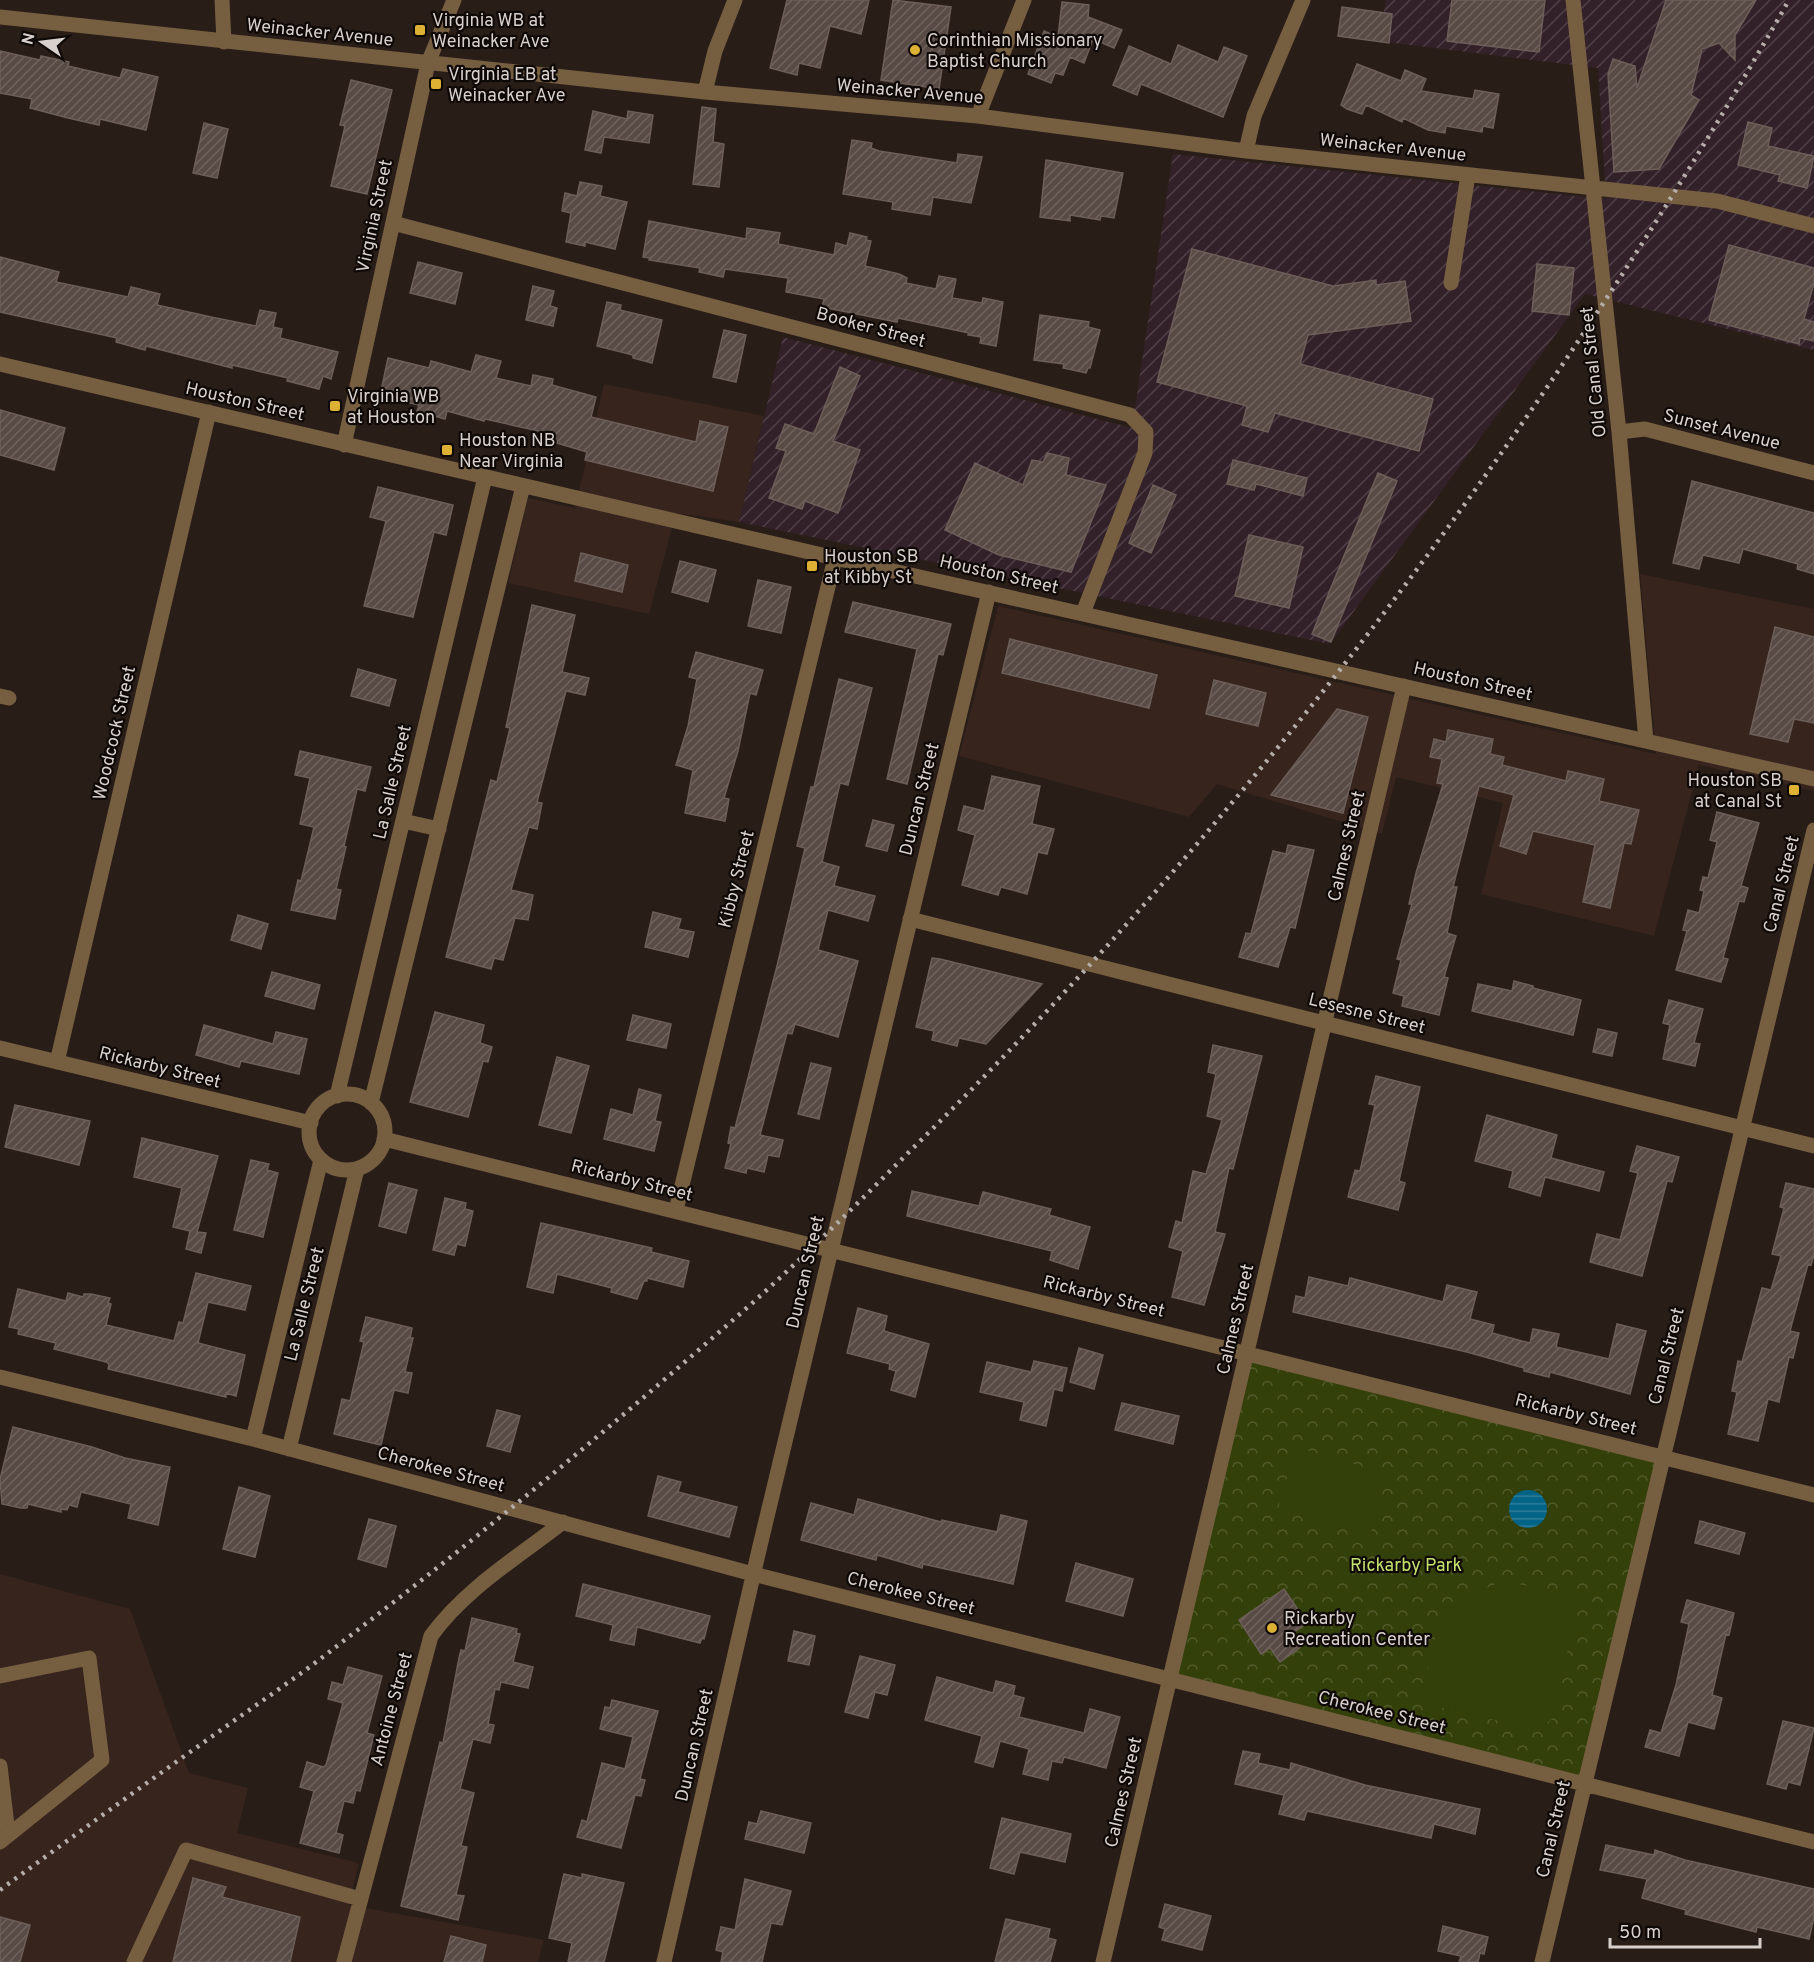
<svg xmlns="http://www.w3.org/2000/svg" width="1814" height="1962" font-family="Overpass,sans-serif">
	<defs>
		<pattern id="industrial-furrows" width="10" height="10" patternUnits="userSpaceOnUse" patternTransform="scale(1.5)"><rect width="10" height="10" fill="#332129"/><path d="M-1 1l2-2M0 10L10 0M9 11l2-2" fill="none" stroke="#504047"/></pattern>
		<pattern id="park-crowns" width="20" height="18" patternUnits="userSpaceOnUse" patternTransform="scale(1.5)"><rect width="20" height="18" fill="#344009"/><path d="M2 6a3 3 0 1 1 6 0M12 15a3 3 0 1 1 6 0" fill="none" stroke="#515b2c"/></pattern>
		<pattern id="water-rules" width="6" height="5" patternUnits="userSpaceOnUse" patternTransform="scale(1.5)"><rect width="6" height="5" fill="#016385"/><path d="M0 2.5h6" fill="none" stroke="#317f9a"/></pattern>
		<pattern id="building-hatch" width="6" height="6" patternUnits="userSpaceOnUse" patternTransform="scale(1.5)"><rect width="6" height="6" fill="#584a44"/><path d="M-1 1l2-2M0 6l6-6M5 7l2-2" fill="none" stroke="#6f635e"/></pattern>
	</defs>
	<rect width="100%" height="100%" fill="#291d18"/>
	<path fill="#36241d" d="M604 384 764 416 739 522 676 513 649 614 508 583 528 498 575 508Z
		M1640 574 1814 609V791L1699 765 1654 936 1481 894 1503 803 1396 777 1382 834 1217 784 1189 817 959 756 998 606 1656 754Z
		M0 1574 130 1609 189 1773 248 1788 237 1833 359 1863 349 1905 544 1940 538 1962H0Z"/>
	<path fill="url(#industrial-furrows)" d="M1386 0H1814V350L1585 294 1330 644 739 522 783 337 1132 428 1173 154 1606 199 1598 68 1378 41Z"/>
	<path fill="url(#park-crowns)" d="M1247 1352 1662 1456 1584 1784 1170 1678Z"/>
	<path fill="#344009" d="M1296 1447 1387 1474 1370 1536 1278 1509Z
		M1502 1581 1580 1596 1552 1719 1536 1730 1420 1702 1439 1623 1467 1597Z"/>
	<path fill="url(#water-rules)" d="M1509 1509a19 19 0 1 1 38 0a19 19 0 1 1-38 0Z"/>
	<path fill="url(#building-hatch)" stroke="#6c5e58" stroke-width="1.5" d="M787 0H869L861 34 830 26 820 68 799 63 797 75 770 68Z
		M893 0 951 7 939 89 881 80Z
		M1452 0H1545L1539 52 1447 41Z
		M1666 0H1756L1735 35V60L1719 43 1702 49 1691 95 1699 100 1659 169 1614 172 1608 74 1613 59 1635 66 1637 88Z
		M1062 2 1089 5 1088 17 1122 30 1114 48 1093 39 1084 63 1070 57 1063 75 1055 73 1051 83 1028 74 1044 31 1058 37Z
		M1342 7 1392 14 1389 43 1338 36Z
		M1178 45 1218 62 1224 47 1247 56 1223 117 1141 84 1137 95 1113 85 1129 46 1171 64Z
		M0 51 40 60 41 56 69 62 68 66 120 78 123 69 158 77 146 130 100 119 99 125 68 118 30 108 32 99 0 93Z
		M1357 64 1401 81 1405 70 1426 79 1421 91 1473 99 1475 90 1499 94 1493 128 1483 126 1482 132 1446 126 1445 133 1428 130 1403 118 1402 122 1366 105 1362 114 1347 109 1341 105Z
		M351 80 392 90 367 194 331 186 345 126 340 125Z
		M702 107 716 109 713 142 724 144 719 187 693 184Z
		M593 111 627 119 628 111 653 115 649 143 604 137 601 153 585 150Z
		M1748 122 1772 128 1768 146 1814 156 1807 188 1778 181 1780 175 1738 165Z
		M204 123 228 129 217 178 193 173Z
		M852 140 872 143 871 148 879 151 957 163 958 154 982 157 971 203 933 197 930 215 892 209 893 202 843 194Z
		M1046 160 1123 173 1114 218 1101 216 1100 220 1070 215V221L1040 217Z
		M580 182 602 186 600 196 627 202 615 249 585 242V246L566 242 571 213 562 211 565 193 577 196Z
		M649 221 746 239 747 228 780 233 778 244 834 255 836 243 847 246 850 233 867 237 866 240 871 241 865 266 899 274 907 278 906 283 936 289 939 276 956 279 952 298 982 303 983 298 1003 302 996 346 980 343 981 337 968 335 969 333 898 318 897 322 822 307 824 299 786 292 788 278 725 269 723 277 699 272 700 268 649 260 650 258 643 257Z
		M1729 245 1814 268V283L1804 319 1814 322V341L1800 338 1799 344 1709 320Z
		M1192 249 1333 286 1376 280V285L1405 281 1411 321 1308 335 1300 364 1433 399 1419 451 1275 413 1268 432 1242 425 1247 406 1157 382Z
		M0 257 59 272 56 282 128 297 131 287 160 294 157 305 211 317 256 326 260 310 276 313 273 327 282 329 280 338 338 352 331 379 323 376 319 389 287 381 288 378 232 365V368L146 346 145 350 116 342 117 338 0 312Z
		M418 262 462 273 455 304 410 293Z
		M1537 264 1574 268 1569 315 1532 311Z
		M533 286 554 291 550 306 557 308 553 326 526 320Z
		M607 302 621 305 620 310 662 320 652 363 633 358V355L597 346Z
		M1040 315 1089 322 1088 327 1100 330 1090 368H1088L1086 373 1063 368 1064 364 1034 360Z
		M724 330 746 335 736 382 713 377Z
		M476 355 501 361 496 378 531 386 533 375 553 379 552 385 596 397 591 417 696 442 700 421 728 427 713 491 585 460 587 452 550 441 552 434 485 419 484 421 447 411 445 419 417 411 419 405 380 396 388 358 429 368 431 361 471 372Z
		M840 367 860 376 833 441 860 450 838 513 805 501 802 509 769 498 786 451 776 448 785 424 814 434Z
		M0 410 65 428 54 470 0 455Z
		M1047 453 1069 458 1066 475 1106 485 1071 572 999 555 945 530 975 463 1023 485 1032 460 1043 462Z
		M1233 460 1307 478 1303 496 1256 484 1254 490 1227 484Z
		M1378 473 1397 481 1331 642 1312 634Z
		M1692 481 1814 513V574L1797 569 1798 564 1743 549 1739 563 1703 555 1699 569 1673 563Z
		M1153 485 1176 495 1151 553 1129 543Z
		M378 487 453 505 446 535 434 532 413 617 364 606 386 521 370 517Z
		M1249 535 1303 547 1289 608 1235 596Z
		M581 553 628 565 622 592 575 581Z
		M680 561 716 570 708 602 672 592Z
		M758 580 791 587 781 633 748 626Z
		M853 602 951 624 943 655 938 654 907 784 887 779 917 649 845 632Z
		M532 605 575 615 562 672 589 678 585 695 566 691 537 802 542 803 537 829 529 827 511 890 533 895 528 920 515 918 503 960 494 958 491 969 446 957 491 780 497 782 510 728 506 727Z
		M1775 627 1814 637V723L1794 719 1788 742 1750 734Z
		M1010 639 1157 675 1149 708 1002 673Z
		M696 652 763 670 756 695 750 693 738 751 724 798 729 799 725 821 685 813 693 770 676 765 688 726 697 679 689 677Z
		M358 669 396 680 389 706 351 696Z
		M839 679 872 688 848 785 840 783 822 862 839 867 834 886 875 896 868 921 828 910 818 950 858 961 838 1037 795 1024 792 1034 787 1033 760 1135 783 1140 779 1157 768 1155 764 1172 747 1168 746 1173 725 1168 731 1144 728 1143 731 1127 735 1128 777 966 805 848 797 846 811 787H814Z
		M1214 680 1266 693 1258 726 1206 714Z
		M1337 709 1368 717 1343 813 1271 795Z
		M1448 730 1493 739 1490 754 1504 757 1502 765 1566 781 1568 771 1604 779 1599 801 1639 810 1631 844 1624 843 1610 908 1583 902 1595 845 1533 831 1526 854 1500 846 1514 795 1479 786 1453 887H1457L1447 933 1456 936 1444 977 1448 978 1439 1015 1402 1006 1404 996 1393 993 1401 960 1397 959 1412 904H1409L1416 873 1443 784 1437 783 1442 759 1430 757 1434 739 1446 742Z
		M300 751 371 767 365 791 357 789 344 846 346 847 336 889 341 890 335 919 291 910 298 880 301 881 314 827 300 824 310 778 295 775Z
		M992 776 1040 786 1032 824 1054 829 1047 854 1038 852 1027 894 1001 887 998 895 962 885 975 835 958 830 964 806 984 811Z
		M1717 812 1759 823 1741 886 1748 888 1744 902 1739 901 1723 958 1728 959 1721 982 1676 970 1687 931 1683 930 1688 910 1699 913 1704 891 1700 890 1703 877 1708 878 1717 842 1710 840Z
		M873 820 894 825 887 851 866 846Z
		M1288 845 1314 850 1295 928 1290 927 1278 967 1239 957 1246 933 1251 934 1273 851 1286 854Z
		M653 912 681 919 678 929 694 932 688 957 645 947Z
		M238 915 268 924 261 949 231 940Z
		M932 958 940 959 1042 984 986 1044 959 1038 957 1046 932 1040 934 1031 916 1027Z
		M272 972 320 985 314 1009 265 996Z
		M1514 981 1533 986V988L1581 1000 1573 1035 1472 1011 1478 984 1512 991Z
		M1669 1000 1703 1009 1694 1043 1700 1044 1695 1066 1663 1059 1670 1025 1663 1023Z
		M435 1012 484 1025 480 1043 492 1047 488 1062 483 1061 468 1117 410 1102Z
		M633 1015 671 1024 666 1048 627 1040Z
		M204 1025 273 1044 276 1032 307 1039 299 1074 241 1061 239 1067 196 1055Z
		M1598 1029 1617 1033 1612 1056 1593 1052Z
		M1213 1045 1262 1056 1233 1169 1229 1168 1215 1232 1225 1234 1204 1305 1172 1297 1183 1251 1169 1247 1176 1221 1182 1223 1193 1171 1206 1174 1222 1120 1207 1116 1216 1074 1208 1072Z
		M557 1057 589 1066 571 1133 539 1125Z
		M811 1063 831 1068 819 1119 798 1114Z
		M1376 1076 1420 1087 1399 1181 1405 1183 1398 1210 1348 1197 1355 1170 1360 1171 1375 1105 1369 1104Z
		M639 1089 661 1095 655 1121 661 1122 654 1151 604 1139 611 1109 633 1115Z
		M15 1105 90 1121 79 1165 5 1147Z
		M1487 1115 1557 1135 1551 1158 1604 1172 1599 1191 1545 1177 1540 1196 1509 1187 1513 1171 1475 1161Z
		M142 1138 218 1156 197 1232 206 1233 201 1253 186 1249 190 1231 173 1227 182 1188 134 1177Z
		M1637 1146 1679 1157 1672 1182 1667 1181 1642 1276 1590 1262 1597 1234 1620 1240 1638 1173 1630 1171Z
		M251 1160 269 1164 267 1170 278 1173 263 1237 234 1230Z
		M389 1183 417 1190 406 1233 379 1226Z
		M1786 1183 1814 1189V1255L1811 1265 1808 1264 1790 1331 1799 1333 1793 1358 1789 1357 1779 1402 1768 1399 1758 1441 1728 1434 1737 1392 1732 1391 1738 1361 1742 1362 1762 1288 1771 1290 1781 1256 1772 1254 1784 1208 1780 1207Z
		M912 1191 979 1206 983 1192 1051 1209 1049 1215 1090 1227 1078 1269 1050 1260 1052 1251 907 1216Z
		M445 1198 466 1203 465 1209 473 1211 465 1246 457 1244 454 1255 433 1250Z
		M541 1223 652 1248 651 1252 689 1261 683 1287 647 1278V1281H644L637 1299 611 1292 612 1288 557 1274 553 1293 527 1287Z
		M196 1273 251 1286 245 1310 208 1302 198 1343 245 1355 236 1396 226 1393V1397L108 1369 109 1364 106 1362 54 1349 56 1343 18 1334 19 1329 9 1327 18 1289 66 1301 68 1293 83 1297 84 1294H91L110 1298 108 1303 111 1304 106 1325 174 1341 179 1322 183 1323Z
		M1309 1277 1348 1286 1350 1278 1443 1302 1447 1285 1477 1292 1470 1319 1494 1325 1492 1333 1530 1343 1533 1329 1559 1334 1556 1347 1609 1359 1617 1324 1646 1331 1630 1394 1550 1372 1549 1377 1524 1371V1368L1467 1352 1293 1312 1296 1296 1305 1298Z
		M858 1308 887 1316 884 1331 929 1344 915 1397 891 1390 896 1371 889 1369 890 1364 847 1353Z
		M366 1317 412 1328 410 1338H413L405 1372 412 1373 408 1393 394 1390 381 1445 334 1434 342 1399 350 1401 364 1342 360 1341Z
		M1079 1348 1103 1355 1094 1389 1070 1382Z
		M1034 1361 1067 1368 1062 1391 1054 1389 1046 1426 1020 1420 1024 1402 980 1392 987 1362 1031 1372Z
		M1122 1403 1179 1416 1173 1444 1115 1430Z
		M497 1410 520 1416 510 1452 487 1446Z
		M13 1427 92 1447 125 1458 170 1467 158 1525 128 1518 131 1504 81 1492 77 1507 69 1505 67 1510 61 1509V1512L28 1504 27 1508H21L2 1504 0 1479Z
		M658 1476 681 1482 678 1492 737 1507 729 1537 648 1516Z
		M239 1487 270 1496 255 1557 223 1549Z
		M858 1499 941 1522 942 1520 997 1532 1001 1515 1027 1521 1013 1584 923 1564 922 1568 877 1555 876 1560 801 1540 811 1503 854 1515Z
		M369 1519 396 1526 386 1567 358 1559Z
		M1700 1521 1745 1533 1739 1554 1695 1543Z
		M1076 1563 1133 1579 1123 1616 1066 1601Z
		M583 1584 710 1616 704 1639 702 1638 700 1643 637 1627 634 1645 610 1640 613 1625 576 1616Z
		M1284 1589 1307 1623 1293 1633 1302 1646 1280 1662 1270 1648 1261 1654 1239 1620Z
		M1687 1600 1734 1613 1729 1635 1726 1634 1712 1695 1722 1698 1714 1729 1688 1722 1679 1756 1645 1747 1650 1730 1661 1733 1676 1685 1689 1624 1681 1622Z
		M472 1618 517 1629 516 1633 520 1634 513 1662 533 1667 528 1688 501 1682 499 1690 495 1689 488 1724 494 1725 490 1743 473 1739 460 1789 474 1793 461 1846 467 1847 456 1895 464 1896 458 1920 401 1906 440 1742 443 1743 459 1658 461 1650 465 1651Z
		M794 1631 815 1636 809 1665 788 1661Z
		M860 1656 895 1665 887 1695 875 1692 868 1718 845 1712Z
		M348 1667 382 1676 367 1733 374 1735 360 1791 356 1790 353 1803 344 1801 336 1833 343 1835 339 1853 300 1843 314 1791 300 1787 307 1762 323 1767 326 1765 343 1703 328 1699 332 1682 343 1685Z
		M937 1677 993 1693 996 1681 1015 1686 1013 1695 1024 1698 1019 1717 1084 1733 1090 1709 1120 1717 1106 1768 1064 1757 1062 1763 1052 1761 1048 1780 1023 1774 1029 1749 1000 1741 993 1767 975 1762 982 1736 925 1720Z
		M612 1700 658 1711 640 1779 645 1780 641 1796 635 1795 621 1848 577 1837 582 1820 587 1822 602 1763 625 1769 633 1737 600 1729 605 1707 610 1708Z
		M1783 1721 1814 1728 1800 1785 1788 1782 1786 1789 1767 1784Z
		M1243 1751 1260 1754 1258 1763 1290 1770 1291 1763 1365 1785 1480 1809 1475 1834 1434 1824 1431 1838 1307 1811 1304 1820 1279 1814 1284 1795 1235 1784Z
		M761 1811 811 1823 804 1853 745 1839 749 1822 757 1824Z
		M1002 1818 1071 1834 1065 1862 1020 1852 1014 1874 990 1868Z
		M1606 1845 1654 1855 1655 1850 1685 1860 1814 1889V1917L1809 1939 1757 1927 1756 1932 1685 1914 1686 1910 1642 1898 1647 1879 1600 1870Z
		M564 1874 582 1878V1874L624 1883 604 1962H568L572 1943 549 1938Z
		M193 1878 226 1887 222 1897 300 1917 290 1962H173Z
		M745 1879 791 1891 782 1925 771 1923 762 1962H721L723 1952 716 1950 721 1927 735 1930Z
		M1165 1904 1211 1916 1202 1950 1162 1940 1165 1929 1159 1927Z
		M0 1917 30 1925 20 1962H0Z
		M1006 1919 1050 1929 1048 1938 1056 1940 1050 1962H995Z
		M1443 1926 1488 1937 1484 1954 1480 1953 1478 1962H1459L1461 1956 1438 1951Z
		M451 1936 486 1945 482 1962H444Z"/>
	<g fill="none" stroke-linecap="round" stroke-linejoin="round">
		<path stroke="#765e41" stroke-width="15" d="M222 0 224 42
			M1573 0 1619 432 1646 741
			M0 17 705 92 978 116 1246 151 1717 201 1814 226
			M705 92 715 51 735 0
			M978 116 1024 0
			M1246 151 1254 116 1303 0
			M393 223 1130 415 1146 432 1145 453 1083 613
			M1451 283 1468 175
			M0 364 835 558 1814 779
			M1619 432 1645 429 1814 473
			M344 445 428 63 454 0
			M0 696 9 698
			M403 821 439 829
			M910 919 1814 1146
			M0 1048 311 1123
			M57 1062 209 412
			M309 1132a38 38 0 1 1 76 0a38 38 0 1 1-76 0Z
			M337 1096 485 477
			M371 1103 523 486
			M384 1139 1814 1495
			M676 1210 835 558
			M0 1377 253 1439 753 1574 1814 1842
			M253 1439 321 1160
			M289 1449 357 1169
			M0 1676 89 1658 102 1760 0 1842
			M0 1766 8 1834
			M134 1962 186 1850 360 1899
			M344 1962 431 1636C465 1589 518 1557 563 1522
			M664 1962 759 1550 989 592
			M1103 1962 1404 686
			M1542 1962 1814 830"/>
		<path stroke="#b6aeaa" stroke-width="4.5" stroke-dasharray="3 6" stroke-linecap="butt" d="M0 1890C71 1838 142 1786 214 1735 257 1704 301 1675 342 1642 482 1535 617 1422 749 1306 805 1256 858 1203 911 1150 1257 810 1549 421 1789 0"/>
	</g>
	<g fill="#ddb133" stroke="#0e0907" stroke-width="2">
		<rect x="414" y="24" width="12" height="12" rx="3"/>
		<circle cx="915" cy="50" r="6"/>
		<rect x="430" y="78" width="12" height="12" rx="3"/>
		<rect x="329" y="400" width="12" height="12" rx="3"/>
		<rect x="441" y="444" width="12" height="12" rx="3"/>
		<rect x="806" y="560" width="12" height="12" rx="3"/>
		<rect x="1788" y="784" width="12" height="12" rx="3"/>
		<circle cx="1272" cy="1628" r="6"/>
	</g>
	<g text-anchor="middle" stroke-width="4.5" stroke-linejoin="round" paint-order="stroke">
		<g font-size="18" fill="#d8d0cc" stroke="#0e0907" text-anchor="start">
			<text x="432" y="26">Virginia WB at<tspan x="432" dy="21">Weinacker Ave</tspan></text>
			<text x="927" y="46">Corinthian Missionary<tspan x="927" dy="21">Baptist Church</tspan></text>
			<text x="448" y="80">Virginia EB at<tspan x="448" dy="21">Weinacker Ave</tspan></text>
			<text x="347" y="402">Virginia WB<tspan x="347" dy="21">at Houston</tspan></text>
			<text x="459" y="446">Houston NB<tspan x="459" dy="21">Near Virginia</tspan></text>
			<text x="824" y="562">Houston SB<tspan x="824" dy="21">at Kibby St</tspan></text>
			<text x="1782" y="786" text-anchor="end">Houston SB<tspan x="1782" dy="21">at Canal St</tspan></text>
			<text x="1284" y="1624">Rickarby<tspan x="1284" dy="21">Recreation Center</tspan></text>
		</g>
		<g font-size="18" fill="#d8d0cc" stroke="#0e0907">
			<text transform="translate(320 32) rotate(6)" y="6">Weinacker Avenue</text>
			<text transform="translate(910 91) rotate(5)" y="6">Weinacker Avenue</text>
			<text transform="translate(1393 147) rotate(6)" y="6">Weinacker Avenue</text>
			<text transform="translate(374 216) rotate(-78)" y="6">Virginia Street</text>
			<text transform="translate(871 327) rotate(15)" y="6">Booker Street</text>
			<text transform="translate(1593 372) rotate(-96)" y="6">Old Canal Street</text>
			<text transform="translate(245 401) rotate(13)" y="6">Houston Street</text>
			<text transform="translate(1722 429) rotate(14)" y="6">Sunset Avenue</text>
			<text transform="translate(999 574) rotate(13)" y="6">Houston Street</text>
			<text transform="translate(1473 681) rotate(13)" y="6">Houston Street</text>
			<text transform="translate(114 733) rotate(-77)" y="6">Woodcock Street</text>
			<text transform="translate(392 782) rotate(-77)" y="6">La Salle Street</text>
			<text transform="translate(919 799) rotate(-76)" y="6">Duncan Street</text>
			<text transform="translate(1346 846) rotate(-77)" y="6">Calmes Street</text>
			<text transform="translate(736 879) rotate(-76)" y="6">Kibby Street</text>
			<text transform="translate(1781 884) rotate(-76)" y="6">Canal Street</text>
			<text transform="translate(1367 1013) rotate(14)" y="6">Lesesne Street</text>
			<text transform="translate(160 1067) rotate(14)" y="6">Rickarby Street</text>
			<text transform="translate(632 1180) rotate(14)" y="6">Rickarby Street</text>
			<text transform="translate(805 1272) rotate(-77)" y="6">Duncan Street</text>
			<text transform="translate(1104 1296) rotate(14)" y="6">Rickarby Street</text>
			<text transform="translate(304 1304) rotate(-76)" y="6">La Salle Street</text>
			<text transform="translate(1235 1319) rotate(-77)" y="6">Calmes Street</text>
			<text transform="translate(1666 1356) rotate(-76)" y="6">Canal Street</text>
			<text transform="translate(1576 1414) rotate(14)" y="6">Rickarby Street</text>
			<text transform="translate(441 1469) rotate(15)" y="6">Cherokee Street</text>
			<text transform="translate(911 1593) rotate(14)" y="6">Cherokee Street</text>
			<text transform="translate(391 1709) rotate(-75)" y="6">Antoine Street</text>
			<text transform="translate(1382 1712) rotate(14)" y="6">Cherokee Street</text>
			<text transform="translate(694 1745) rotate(-77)" y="6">Duncan Street</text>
			<text transform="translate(1123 1792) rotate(-77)" y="6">Calmes Street</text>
			<text transform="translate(1553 1829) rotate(-77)" y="6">Canal Street</text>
		</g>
		<g font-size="18" fill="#c3e16d" stroke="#0e0907">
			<text x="1406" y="1571">Rickarby Park</text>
		</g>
	</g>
	<g transform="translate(42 42) rotate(284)" stroke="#0e0907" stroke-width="4.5" paint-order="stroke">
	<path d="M0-4.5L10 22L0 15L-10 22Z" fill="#d8d0cc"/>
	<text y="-9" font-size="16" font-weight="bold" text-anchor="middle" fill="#d8d0cc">N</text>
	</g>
	<path d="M1610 1938v9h150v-9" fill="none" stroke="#d8d0cc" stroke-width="3"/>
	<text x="1619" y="1938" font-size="18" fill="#d8d0cc" stroke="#0e0907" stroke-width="4.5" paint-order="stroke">50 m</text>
</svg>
